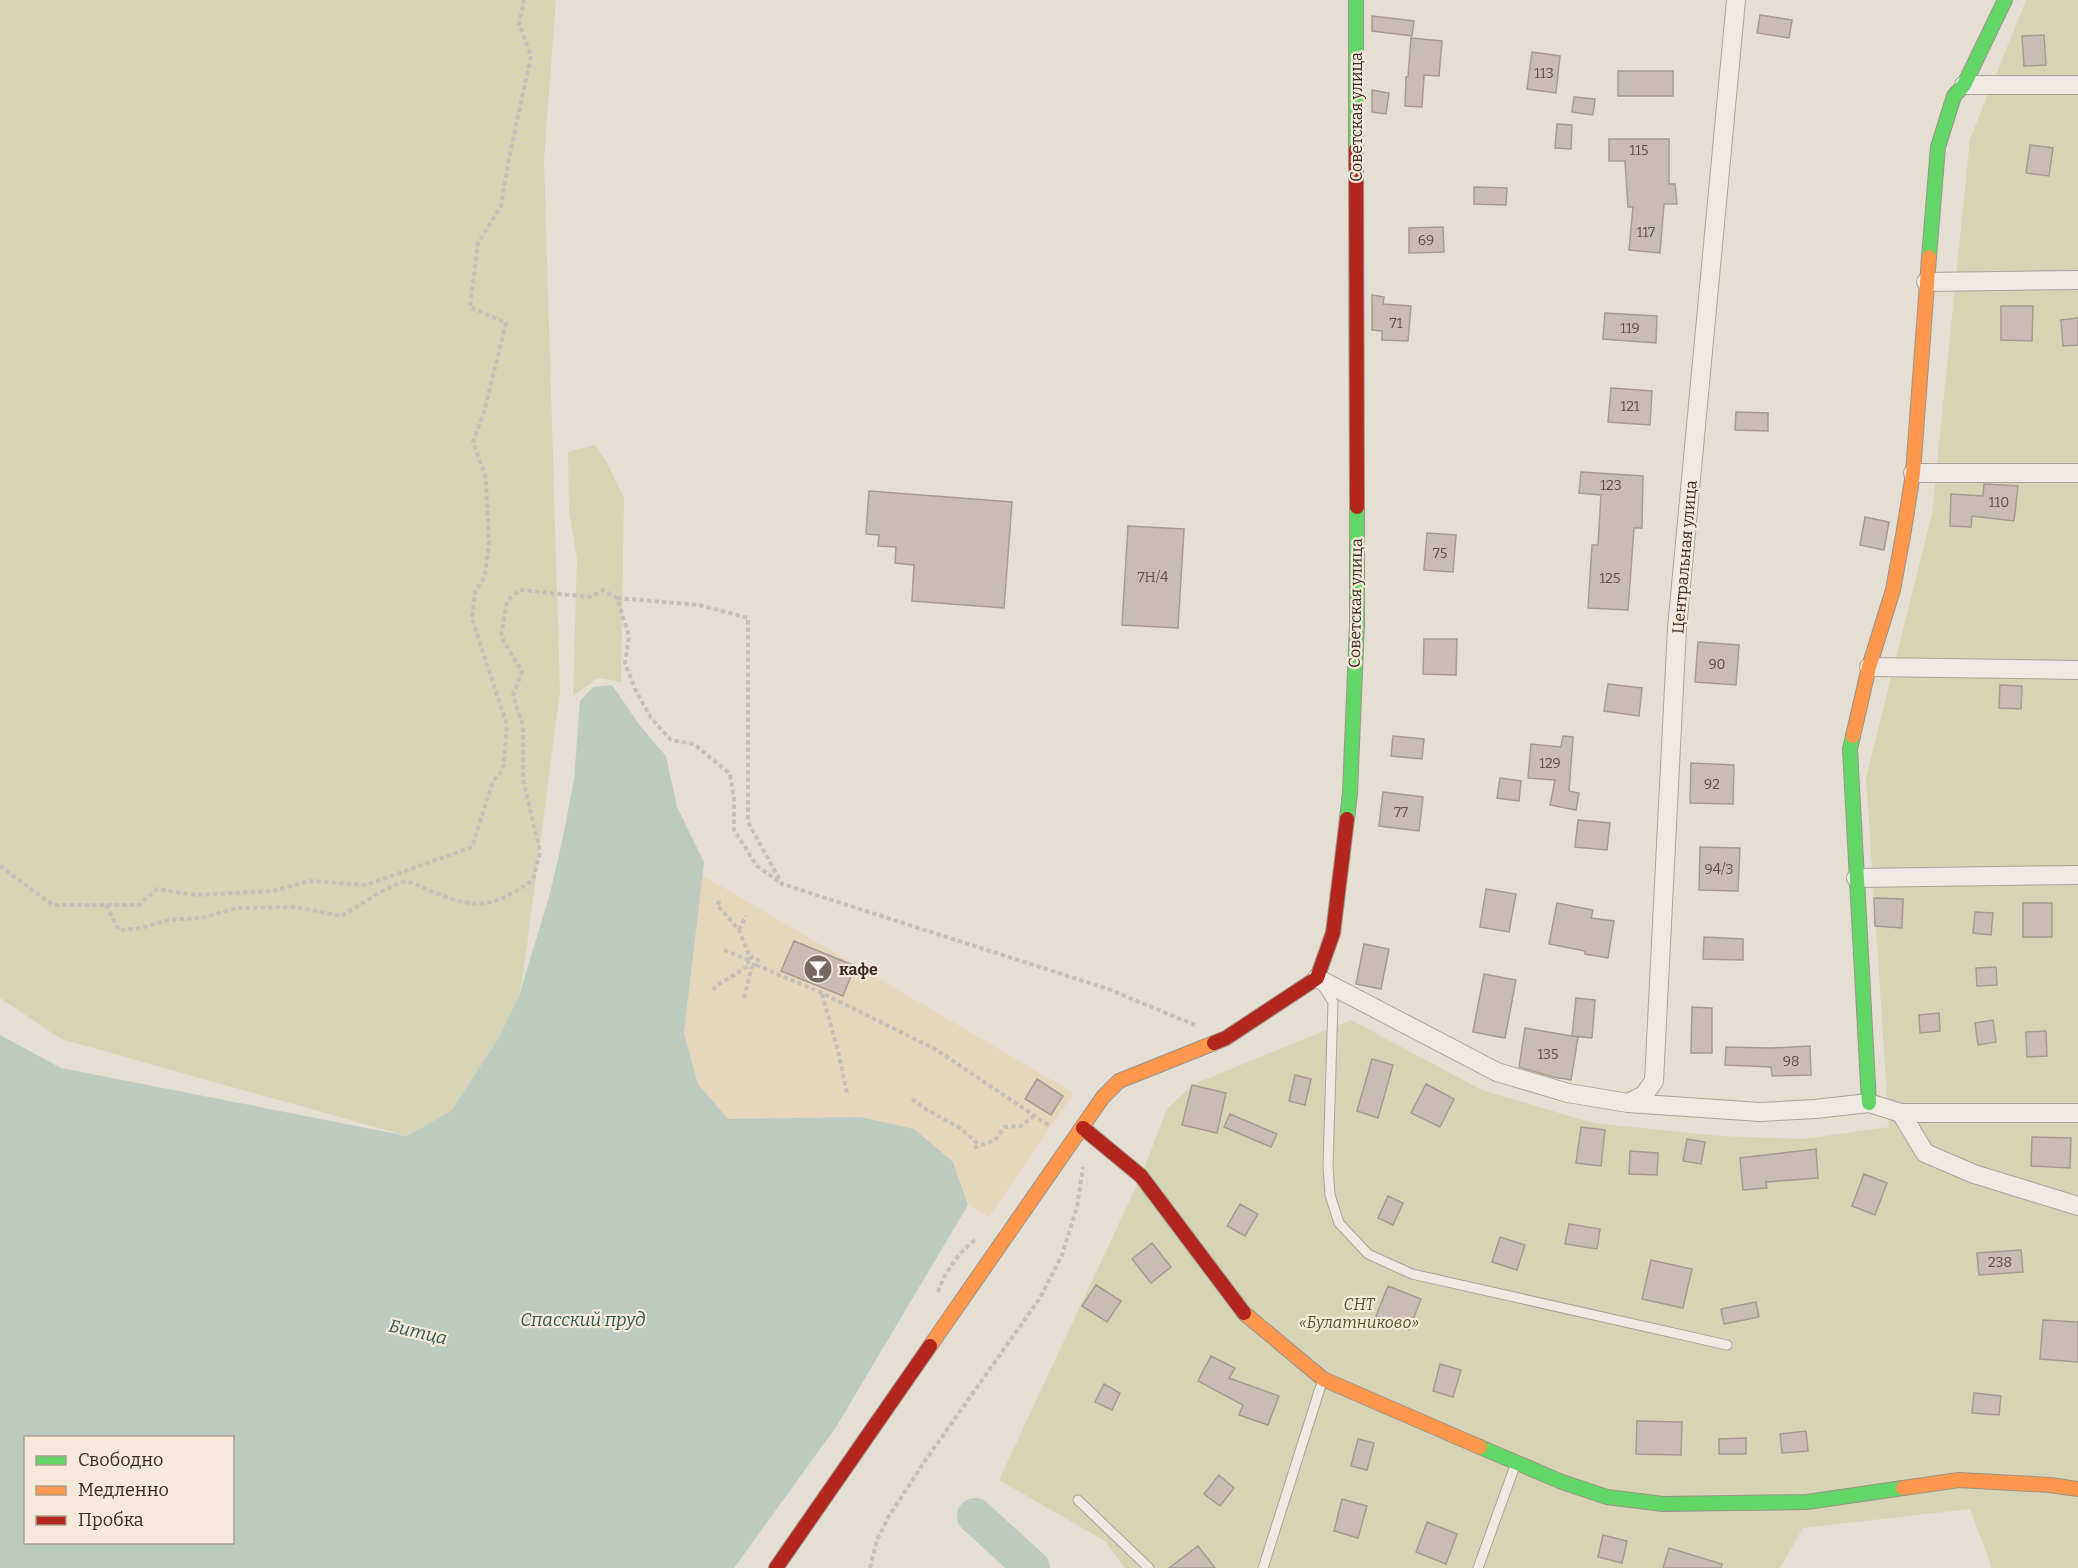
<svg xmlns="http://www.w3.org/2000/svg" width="2078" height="1568" font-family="Bitter,serif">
	<rect width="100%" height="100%" fill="#e5ded2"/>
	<path fill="#d7d4b5" d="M0 0H556L544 159 560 691 527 945 519 996 498 1039 451 1111 407 1136 61 1039 0 998Z
		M2026 0H2078V1568H1992L1970 1509 1803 1528 1780 1568H1125L1105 1541 999 1480 1141 1176 1167 1109 1192 1085 1351 1020 1482 1090 1593 1123 1720 1136 1803 1139 1889 1127 1866 777 1932 513 1970 139Z
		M595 445 607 463 624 498 621 682 598 678 573 696 577 559 569 511 568 452Z"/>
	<path fill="#e6d6bb" d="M702 875 1074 1093 989 1217 968 1205 953 1162 860 1117 727 1119 698 1084 684 1033Z"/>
	<path fill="#bccac0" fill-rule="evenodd" d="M612 685 641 727 666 756 677 807 704 862 684 1033 698 1084 728 1119 860 1117 914 1129 953 1162 968 1205 836 1427 734 1568H0V1035L61 1068 407 1136 451 1111 498 1039 519 996 549 897 562 842 574 780 580 701 593 687ZM26 1438H232V1542H26Z"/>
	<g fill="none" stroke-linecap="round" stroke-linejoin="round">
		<path stroke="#bccac0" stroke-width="36" d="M975 1516 1032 1568"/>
	</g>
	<path fill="#c9bcb3" stroke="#a69a91" stroke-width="1.5" d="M1760 15 1792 20 1789 38 1757 33Z
		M1372 16 1414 21 1412 36 1372 31Z
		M2044 35 2046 65 2024 66 2022 36Z
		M1411 38 1442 41 1439 76 1424 75 1422 107 1405 106 1406 77H1408Z
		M1532 52 1560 56 1556 93 1527 89Z
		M1618 71H1673V96H1618Z
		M1372 90 1389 93 1386 114 1372 112Z
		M1574 97 1595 99 1593 115 1572 112Z
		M1557 124 1572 125 1571 149 1555 148Z
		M1609 139H1669V184H1675L1677 204H1664L1660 253 1629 250 1633 207H1628L1625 161H1609Z
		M2030 145 2053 148 2049 176 2026 173Z
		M1474 187 1507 188 1506 205 1474 204Z
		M1443 227 1444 252 1409 253V228Z
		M1372 295 1384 297 1383 304 1411 306 1408 341 1382 340V331L1372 330Z
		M2001 306H2033L2032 341 2001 340Z
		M1605 313 1657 316 1656 343 1603 339Z
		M2078 318V345L2063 346 2061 320Z
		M1611 388 1652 391 1650 425 1608 422Z
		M1736 412 1768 413V431L1735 430Z
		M1581 472 1643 476 1642 528H1634L1628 610 1588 608 1592 545H1598L1601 495 1579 493Z
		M1984 484 2018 486 2014 521 1972 516 1971 527 1950 526 1951 494 1983 496Z
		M869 491 1012 502 1004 608 912 601 914 565 895 563 896 547 878 546 879 535 866 534Z
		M1865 517 1889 522 1884 550 1860 545Z
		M1128 526 1184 529 1178 628 1122 625Z
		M1427 533 1456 535 1453 572 1424 570Z
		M1424 639H1457L1456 675 1423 674Z
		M1698 642 1739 645 1736 685 1695 682Z
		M1608 684 1642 688 1639 716 1604 711Z
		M2000 685 2022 686 2021 709 1999 708Z
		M1393 736 1424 739 1422 759 1391 756Z
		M1563 736 1573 737 1569 791 1579 793 1576 810 1550 805 1555 780 1528 778 1531 744 1561 747Z
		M1691 763 1734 765 1733 804 1690 803Z
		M1500 778 1521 781 1519 801 1497 798Z
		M1383 792 1423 797 1419 831 1379 826Z
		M1578 820 1610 823 1607 850 1575 847Z
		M1700 847 1740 848 1738 891 1699 890Z
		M1486 889 1516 894 1509 932 1480 927Z
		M1874 898 1903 899 1902 928 1875 926Z
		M1557 903 1593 910 1591 918 1614 921 1608 958 1585 954V951L1549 944Z
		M2023 903H2052V937H2023Z
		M1975 912 1993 913 1991 935 1973 933Z
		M1704 937 1743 939V960L1703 959Z
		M794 941 855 966 843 996 781 971Z
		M1364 944 1389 949 1381 989 1356 984Z
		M1996 967 1997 985 1977 986 1976 968Z
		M1484 974 1516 980 1505 1038 1473 1032Z
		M1576 998 1595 1000 1592 1038 1572 1036Z
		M1692 1007 1712 1008V1053H1691Z
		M1939 1013 1940 1031 1920 1033 1919 1015Z
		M1993 1020 1996 1042 1978 1045 1975 1023Z
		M1525 1028 1578 1037 1571 1080 1553 1077 1519 1067Z
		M2046 1031 2047 1056 2027 1057 2026 1032Z
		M1810 1046 1811 1075 1772 1076 1771 1067 1725 1065 1726 1047 1771 1048Z
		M1372 1059 1393 1065 1378 1118 1357 1111Z
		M1295 1075 1311 1079 1305 1105 1289 1101Z
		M1037 1079 1063 1096 1051 1115 1025 1099Z
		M1426 1084 1454 1099 1440 1127 1411 1113Z
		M1192 1085 1226 1093 1217 1133 1182 1125Z
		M1230 1114 1277 1134 1271 1147 1224 1127Z
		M1581 1127 1605 1130 1601 1166 1576 1163Z
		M2032 1137 2071 1138 2070 1168 2031 1166Z
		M1687 1139 1705 1142 1701 1164 1683 1161Z
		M1816 1149 1818 1178 1766 1182 1767 1188 1743 1190 1740 1158Z
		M1630 1151 1658 1153 1657 1175 1629 1174Z
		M1864 1174 1887 1183 1875 1215 1852 1206Z
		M1388 1196 1403 1203 1393 1225 1378 1218Z
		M1240 1204 1258 1214 1245 1236 1227 1226Z
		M1569 1224 1600 1229 1597 1249 1565 1244Z
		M1500 1237 1525 1245 1517 1270 1492 1262Z
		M1152 1243 1171 1267 1151 1283 1132 1259Z
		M2021 1250 2023 1272 1979 1275 1977 1253Z
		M1651 1260 1692 1269 1683 1308 1642 1299Z
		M1096 1285 1121 1301 1107 1322 1082 1306Z
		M1388 1286 1421 1299 1409 1330 1376 1316Z
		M1756 1302 1759 1317 1724 1324 1721 1309Z
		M2043 1320 2078 1322V1362L2040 1359Z
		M1211 1356 1235 1368 1229 1378 1279 1396 1268 1425 1239 1415 1243 1405 1198 1381Z
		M1440 1364 1461 1370 1453 1397 1433 1391Z
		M1104 1384 1120 1393 1112 1410 1095 1402Z
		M1974 1393 2001 1396 1999 1415 1972 1413Z
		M1637 1421 1682 1422 1681 1455 1636 1454Z
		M1806 1431 1808 1451 1782 1453 1780 1434Z
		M1746 1438V1454H1719V1439Z
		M1358 1439 1374 1443 1367 1470 1351 1466Z
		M1219 1475 1234 1488 1220 1506 1204 1494Z
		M1342 1499 1367 1506 1358 1538 1334 1531Z
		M1427 1522 1457 1534 1446 1564 1416 1552Z
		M1603 1535 1627 1541 1622 1563 1598 1557Z
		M1198 1546 1215 1568H1169Z
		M1669 1548 1722 1564 1721 1568H1663Z"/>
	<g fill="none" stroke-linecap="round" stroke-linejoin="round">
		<g stroke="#aba39a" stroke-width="11">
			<path id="lane" d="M1322 985 1333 1002 1328 1166 1330 1195 1339 1223 1368 1254 1412 1274 1727 1345
				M1078 1500 1149 1568
				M1263 1568 1322 1382
				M1478 1568 1516 1463"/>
		</g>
		<g stroke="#aba39a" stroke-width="20">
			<path id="street" d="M1964 85H2078
				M1926 282 2078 280
				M1913 473H2078
				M1869 667 2078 670
				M1856 878 2078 875
				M1317 978 1497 1072 1568 1093 1628 1103 1760 1112 1815 1109 1869 1103 1901 1113H2078
				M1628 1103 1644 1095 1654 1081 1677 628 1736 0
				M1901 1113 1925 1153 1974 1174 2078 1206"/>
		</g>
		<g stroke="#9b938a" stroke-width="16">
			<path id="fast" d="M1356 0V149
				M1929 257 1938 147 1954 96 1964 85 2005 0
				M1853 736 1850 749 1869 1103
				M1347 819 1350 793 1357 623V507
				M1480 1447 1562 1482 1607 1497 1663 1504 1807 1502 1903 1488"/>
		</g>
		<g stroke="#9b938a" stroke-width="16">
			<path id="slow" d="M1853 736 1869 667 1893 590 1904 530 1913 473 1929 257
				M1244 1313 1323 1379 1480 1447
				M930 1346 1103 1097 1119 1081 1214 1043
				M1903 1488 1959 1480 2050 1485 2078 1489"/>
		</g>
		<g stroke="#9b938a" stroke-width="16">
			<path id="jam" d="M1356 149 1357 507
				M1214 1043 1226 1038 1317 978 1333 933 1347 819
				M1083 1128 1141 1176 1244 1313
				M776 1568 930 1346"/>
		</g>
		<path stroke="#c6c0ba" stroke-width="4" stroke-dasharray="4.5 3" stroke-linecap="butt" d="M617 598 699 605 748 618V822L782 884 1108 989 1195 1025
			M0 866 53 905H139L157 889 195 895 273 891 309 881 366 885 472 847 493 781 503 770 507 725 472 619 475 592 485 576 489 542 486 478 473 442 484 412 506 323 470 307 478 243 501 206 510 153 531 56 519 24 524 0
			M720 901 717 905 739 930 750 958 753 957 758 960 756 965H750L748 962 750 958
			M106 905 119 930 141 928 168 920 202 918 236 908 296 907 341 916C355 909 395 880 407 882 417 883 428 891 438 894 481 911 496 905 533 880L540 852 523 779V726L513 696 522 672 501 636 507 601 520 590 590 597 603 590 617 598 629 636 625 663 636 691 651 718 671 740 694 744 730 774 734 799V830L757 866 782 884
			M739 930 746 916
			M724 950 749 960
			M756 965 822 993 935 1049 1050 1126
			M713 990 716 986 750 965
			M822 994 838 1051 847 1093
			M744 998 752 966
			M912 1099 927 1110 960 1128 979 1145
			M974 1148 995 1140 1005 1127 1021 1126 1034 1116
			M938 1292C945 1272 958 1253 975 1240
			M870 1568 877 1540 889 1516 925 1461 1040 1298 1062 1255 1077 1207 1083 1167"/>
		<use href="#lane" stroke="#eee9e3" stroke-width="9"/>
		<use href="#street" stroke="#eee9e3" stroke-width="18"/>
		<use href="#fast" stroke="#63d668" stroke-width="14"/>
		<use href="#slow" stroke="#ff974d" stroke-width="14"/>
		<use href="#jam" stroke="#b3261e" stroke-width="14"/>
	</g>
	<defs>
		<g id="bar-disc" transform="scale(1.5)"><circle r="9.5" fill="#766a60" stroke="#f5ead9"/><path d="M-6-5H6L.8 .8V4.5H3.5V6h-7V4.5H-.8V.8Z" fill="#fff"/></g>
	</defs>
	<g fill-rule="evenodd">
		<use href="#bar-disc" x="818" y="969"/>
	</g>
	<g text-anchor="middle" stroke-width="4.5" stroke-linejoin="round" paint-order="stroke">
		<g font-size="14" fill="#5e4f46">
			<text x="1544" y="78">113</text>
			<text x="1639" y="155">115</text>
			<text x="1646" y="237">117</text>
			<text x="1426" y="245">69</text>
			<text x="1396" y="328">71</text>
			<text x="1630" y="333">119</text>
			<text x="1630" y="411">121</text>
			<text x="1611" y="490">123</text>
			<text x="1999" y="507">110</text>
			<text x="1440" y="558">75</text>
			<text x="1153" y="582">7Н/4</text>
			<text x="1610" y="583">125</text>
			<text x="1717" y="669">90</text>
			<text x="1550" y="768">129</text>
			<text x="1712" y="789">92</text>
			<text x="1401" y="817">77</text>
			<text x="1719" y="874">94/3</text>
			<text x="1548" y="1059">135</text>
			<text x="1791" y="1066">98</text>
			<text x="2000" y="1267">238</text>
		</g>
		<g font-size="16" fill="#3a2b22" stroke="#f5ead9">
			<text transform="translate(1356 117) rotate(-90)" y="6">Советская улица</text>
			<text transform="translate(1684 557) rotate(-85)" y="6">Центральная улица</text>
			<text transform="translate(1355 603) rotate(-89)" y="6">Советская улица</text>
		</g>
		<g font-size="16" font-weight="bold" fill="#3a2b22" stroke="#f5ead9" text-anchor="start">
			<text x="839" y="975">кафе</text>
		</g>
		<g font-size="16" font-style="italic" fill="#4f5629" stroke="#f5ead9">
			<text x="1359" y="1310">СНТ<tspan x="1359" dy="18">«Булатниково»</tspan></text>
		</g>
		<g font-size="18" font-style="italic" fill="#325952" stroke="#f5ead9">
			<text x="583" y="1326">Спасский пруд</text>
			<text transform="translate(418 1332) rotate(13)" y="6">Битца</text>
		</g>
	</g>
	<rect x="24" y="1436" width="210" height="108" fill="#f5ead9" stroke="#aa9e90" stroke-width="1.5"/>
	<rect x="36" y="1456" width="30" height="9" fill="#63d668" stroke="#aa9e90" stroke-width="1.5"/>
	<text x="78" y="1466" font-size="18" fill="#3a2b22">Свободно</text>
	<rect x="36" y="1486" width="30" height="9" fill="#ff974d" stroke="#aa9e90" stroke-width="1.5"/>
	<text x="78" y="1496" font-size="18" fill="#3a2b22">Медленно</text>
	<rect x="36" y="1516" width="30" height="9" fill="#b3261e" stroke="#aa9e90" stroke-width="1.5"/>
	<text x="78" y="1526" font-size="18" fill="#3a2b22">Пробка</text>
</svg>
